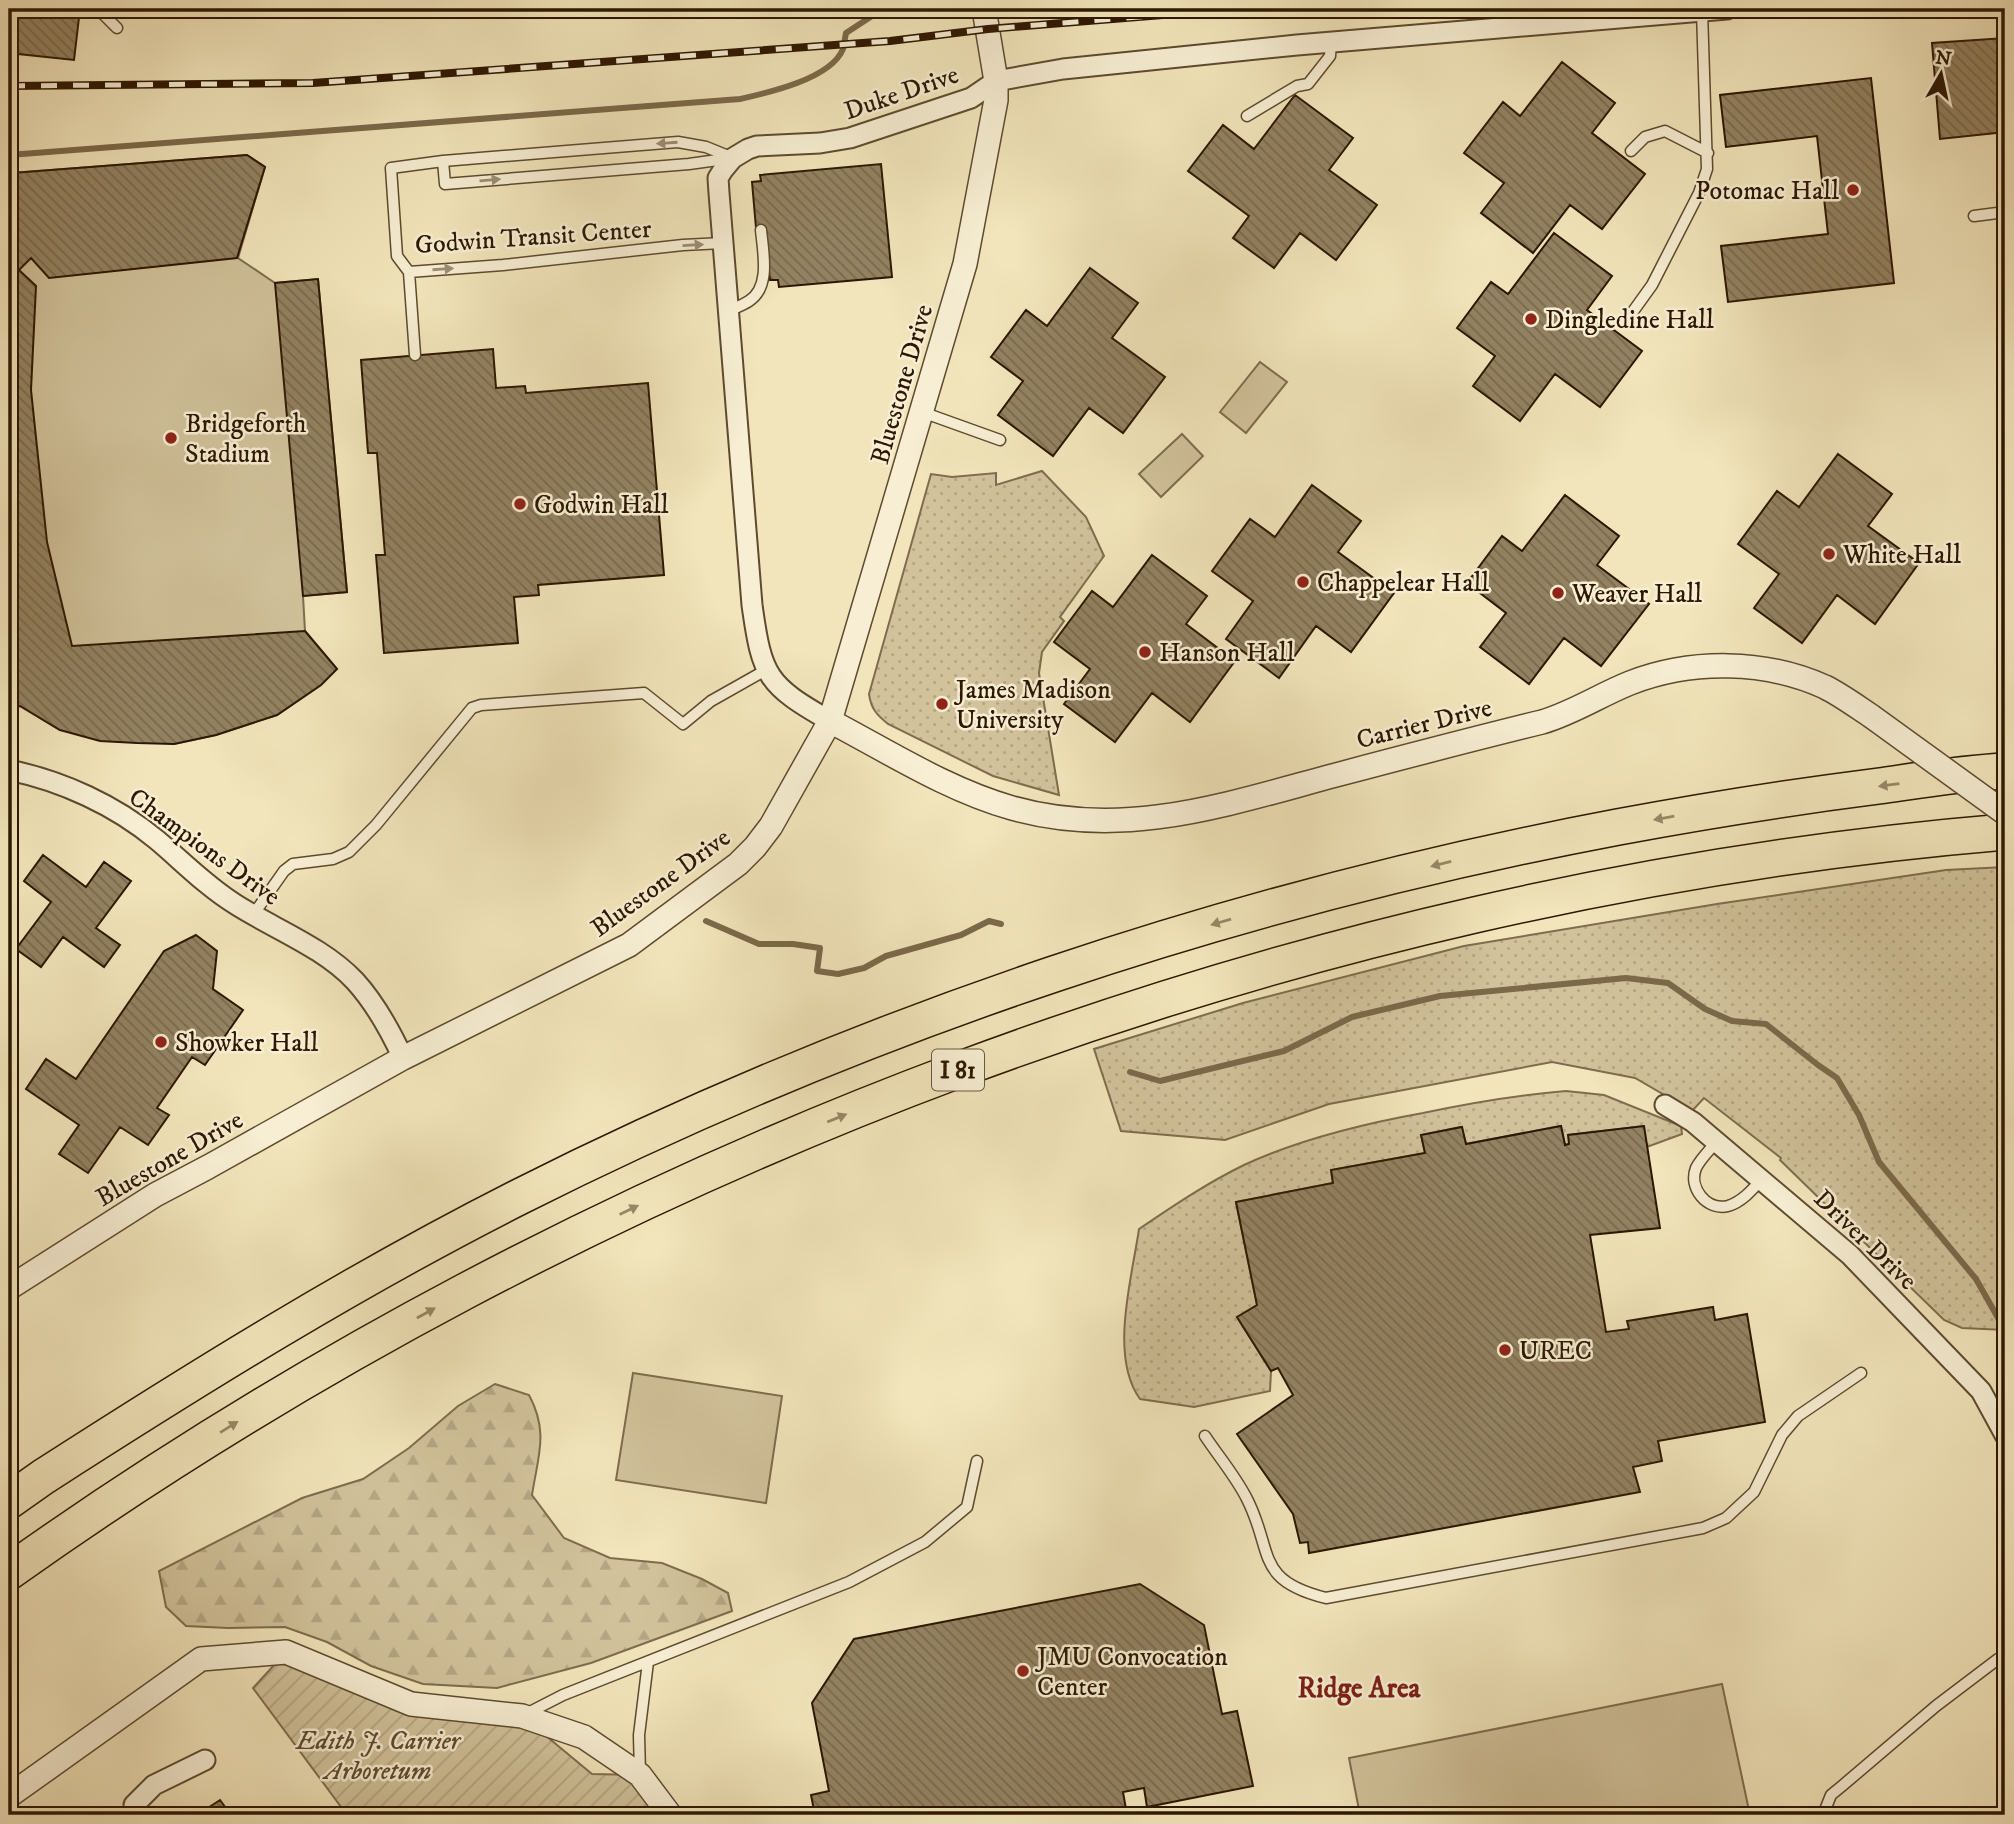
<svg xmlns="http://www.w3.org/2000/svg" width="2014" height="1824" font-family="'IM FELL DW Pica',serif">
	<defs>
		<pattern id="grass-dots" width="8" height="8" patternUnits="userSpaceOnUse" patternTransform="scale(1.75)"><rect width="8" height="8" fill="#d1c29b"/><path d="M2 2h.1M6 6h.1" fill="none" stroke="#b4a684" stroke-width="1.8" stroke-linecap="round"/></pattern>
		<pattern id="forest-firs" width="22" height="20" patternUnits="userSpaceOnUse" patternTransform="scale(1.75)"><rect width="22" height="20" fill="#d1c29b"/><path d="M5 1l3.5 6h-7zM16 11l3.5 6h-7z" fill="#b4a684"/></pattern>
		<pattern id="garden-furrows" width="10" height="10" patternUnits="userSpaceOnUse" patternTransform="scale(1.75)"><rect width="10" height="10" fill="#d1c29b"/><path d="M-1 1l2-2M0 10L10 0M9 11l2-2" fill="none" stroke="#b4a684"/></pattern>
		<pattern id="building-back-hatch" width="6" height="6" patternUnits="userSpaceOnUse" patternTransform="scale(1.75)"><rect width="6" height="6" fill="#938261"/><path d="M-1 5l2 2M0 0l6 6M5-1l2 2" fill="none" stroke="#78694e"/></pattern>
	</defs>
	<rect width="100%" height="100%" fill="#f2e5bb"/>
	<filter id="stains"><feTurbulence type="fractalNoise" baseFrequency=".00286" numOctaves="4"/><feColorMatrix values="0 0 0 0 .2 0 0 0 0 .09 0 0 0 0 .02 0 0 0 .5 -.17"/></filter>
	<radialGradient id="worn" r=".72"><stop offset=".6" stop-color="#630" stop-opacity="0"/><stop offset="1" stop-color="#630" stop-opacity=".3"/></radialGradient>
	<path fill="url(#grass-dots)" stroke="#7f6c4e" stroke-width="2" d="M1042 471 1086 517 1104 556 1060 617 1064 621 1042 652 1039 673 1059 795 993 776 888 724C877 715 871 709 869 694L931 474 952 477 996 473V485Z
		M2005 867V1330L1962 1328 1944 1320 1780 1160 1781 1158 1704 1098 1692 1111 1635 1078 1552 1062 1329 1104 1225 1140 1121 1131 1094 1049 1243 1003 1464 946 1717 904 1946 870Z
		M1566 1091 1604 1095 1681 1126 1682 1134 1647 1147 1643 1126 1569 1135V1144L1565 1145 1561 1126 1466 1144 1461 1127 1421 1135 1425 1153 1331 1170 1333 1183 1236 1202 1257 1305 1237 1317 1271 1371 1270 1391 1194 1407 1140 1399C1109 1356 1132 1278 1139 1229 1173 1206 1207 1183 1244 1165 1300 1139 1362 1124 1423 1113 1470 1103 1517 1095 1566 1091Z"/>
	<path fill="url(#forest-firs)" stroke="#7f6c4e" stroke-width="2" d="M495 1384 529 1395C549 1432 538 1456 532 1495L564 1538 610 1558 662 1563 702 1579 728 1593 732 1611 591 1663 497 1688 423 1684 371 1666 327 1642 285 1627 228 1628 186 1626 166 1607 159 1571 302 1498 363 1479 409 1448 458 1406Z"/>
	<path fill="#d1c29b" stroke="#7f6c4e" stroke-width="2" d="M247 155 265 167 238 258 275 283 318 279 347 592 303 596 305 631 337 669 321 685 277 715 216 735 174 744 60 730 20 706 9 707V226L11 228 9 221V176L12 173Z
		M1260 362 1287 382 1246 433 1220 412Z
		M1182 434 1203 456 1161 497 1139 474Z
		M633 1373 782 1396 766 1503 616 1480Z
		M1722 1684 1750 1815H1360L1349 1758Z"/>
	<path fill="url(#garden-furrows)" stroke="#7f6c4e" stroke-width="2" d="M286 1652 411 1704 522 1716 592 1774 640 1775 670 1815H347L253 1688Z"/>
	<g fill="none" stroke-linecap="round" stroke-linejoin="round">
		<path stroke="#7b694a" stroke-width="6" d="M9 155 740 99C767 93 831 79 843 49 844 45 845 38 846 33L875 14 900 9
			M706 921 759 944H793L820 948 817 971 838 974 864 968 886 956 961 935 989 921 1001 924
			M1130 1072 1160 1081 1284 1051 1352 1017 1440 996 1626 978 1668 983 1705 1009 1732 1021 1766 1024 1818 1065 1837 1078 1859 1115 1879 1162 1976 1279 2002 1325"/>
	</g>
	<path fill="url(#building-back-hatch)" stroke="#2d1700" stroke-width="2" d="M9 9H80L74 60 9 53Z
		M2005 38V132L1940 139 1932 43Z
		M1562 62 1615 103 1592 133 1645 174 1602 229 1570 205 1533 253 1481 213 1504 183 1464 153 1503 102 1520 116Z
		M1871 78 1894 283 1728 302 1721 246 1828 234 1817 136 1726 147 1720 95Z
		M1295 95 1353 138 1329 170 1377 205 1336 260 1300 233 1274 268 1233 238 1249 216 1188 171 1223 125 1254 149Z
		M247 155 265 167 237 258 49 278 31 258 19 270 36 286 31 390 47 542 72 646 305 631 337 669 321 685 277 715 216 735 174 744 137 743 100 741 60 730 20 706 9 707V226L12 230 9 221V176L12 173Z
		M881 164 892 277 779 287 778 280H770L764 227 756 228 752 182 761 181 760 175Z
		M1554 233 1612 276 1587 310 1642 351 1600 407 1555 374 1520 421 1473 386 1495 356 1457 328 1491 282 1508 294Z
		M1090 268 1138 303 1112 338 1165 377 1123 433 1089 408 1053 456 998 415 1023 381 991 357 1026 310 1047 326Z
		M318 279 347 592 303 596 275 283Z
		M493 349 496 388 525 386 526 393 648 383 664 575 538 585 539 595 514 597 518 643 384 653 376 555H385L377 453H368L361 360Z
		M1838 454 1892 494 1868 526 1919 563 1875 624 1837 595 1802 643 1754 608 1779 574 1738 544 1777 491 1799 507Z
		M1312 485 1361 521 1338 552 1394 593 1351 652 1316 626 1279 678 1226 639 1253 601 1212 571 1250 519 1275 537Z
		M1565 495 1619 536 1597 565 1649 604 1601 666 1564 638 1529 684 1480 647 1506 613 1467 583 1502 536 1522 551Z
		M1152 555 1207 596 1186 624 1235 661 1190 722 1152 693 1115 742 1064 704 1090 669 1054 642 1092 591 1113 607Z
		M43 855 86 887 104 862 131 881 96 928 120 945 104 967 63 937 41 967 16 949 51 902 24 881Z
		M196 935 217 951 213 989 243 1010 205 1065 192 1057 157 1108 169 1115 148 1145 120 1127 88 1173 59 1154 79 1125 26 1089 46 1059 76 1079 164 951Z
		M1561 1126 1565 1145 1569 1144 1568 1135 1644 1126 1660 1228 1590 1235 1606 1332 1629 1329 1627 1321 1713 1307 1715 1320 1747 1314 1765 1422 1658 1441 1662 1461 1633 1467 1640 1492 1309 1553 1308 1542 1300 1543 1293 1514 1237 1434 1293 1395 1278 1368 1271 1371 1237 1317 1257 1305 1236 1202 1333 1183 1331 1170 1425 1153 1421 1135 1462 1127 1466 1144Z
		M1140 1584 1204 1625 1222 1714 1237 1711 1253 1786 1147 1807 1144 1788 1123 1792 1127 1815H815L811 1795 829 1791 812 1703 854 1639Z
		M220 1800 231 1815H197Z"/>
	<g fill="none" stroke-linecap="round" stroke-linejoin="round">
		<g stroke="#5e4a2f" stroke-width="13">
			<path id="service" d="M98 9 117 28
				M1247 116 1297 86 1308 84 1330 56 1331 42
				M1631 151 1645 137 1665 131 1708 153
				M443 161 445 184 689 164 732 158
				M1974 216 2005 212
				M723 243 683 245 503 265 409 272 397 256 391 168 443 161 678 142 706 147 733 158
				M409 272 415 355
				M728 311C735 308 743 305 749 301 771 287 763 252 761 230
				M1629 317 1652 285 1699 193 1707 169 1702 11
				M922 412 1000 440
				M253 915 284 871 293 864 333 859 349 852 376 825 472 708 481 705 644 693 683 724 711 701 766 670
				M1717 1141C1710 1150 1701 1158 1696 1168 1688 1188 1707 1211 1728 1206 1742 1202 1753 1189 1762 1179
				M1205 1436C1219 1457 1236 1477 1247 1499 1274 1552 1254 1580 1326 1598L1703 1528 1726 1518 1754 1492 1782 1435 1798 1416 1861 1373
				M524 1715 563 1695 849 1582 925 1542 967 1507 977 1461
				M640 1773 639 1735 648 1662
				M1823 1815 1831 1795 1842 1786 1936 1706 1998 1659 2005 1657"/>
		</g>
		<g stroke="#5e4a2f" stroke-width="23">
			<path id="minor" d="M830 721C767 685 762 677 752 605L719 193 718 178 723 170 733 158 748 149 757 146 820 143 850 138 971 98 996 81 1063 69 1297 45 1727 9
				M9 770C62 781 115 805 157 840 182 861 206 886 235 904 274 929 323 947 355 981 376 1004 390 1030 403 1058
				M1665 1105 1693 1122 1850 1255 1981 1391 2005 1435
				M134 1815V1805L154 1785 205 1760"/>
		</g>
		<g stroke="#5e4a2f" stroke-width="26">
			<path id="tertiary" d="M830 721C889 752 948 790 1012 808 1125 840 1227 804 1336 775 1404 757 1473 739 1542 722 1573 713 1600 695 1630 683 1692 659 1765 660 1825 687 1841 695 1856 706 1871 716
				M9 1288 155 1195 208 1167 403 1058 629 945 738 864 755 847 771 826 830 721 965 264 996 100V81L984 9
				M9 1796 201 1659 286 1652 411 1704 522 1716 584 1737 640 1775 670 1815"/>
		</g>
		<g stroke="#2d1700" stroke-width="38">
			<path id="motorway" d="M9 1501 43 1477C197 1378 353 1281 517 1198 864 1023 1236 899 1618 827 1704 811 1792 797 1879 786 1921 780 1963 773 2005 771
				M9 1572C587 1161 1297 891 2005 832"/>
		</g>
		<use href="#service" stroke="#f7eed3" stroke-width="10"/>
		<use href="#minor" stroke="#f7eed3" stroke-width="19"/>
		<use href="#tertiary" stroke="#f7eed3" stroke-width="23"/>
		<use href="#motorway" stroke="#f2e5bb" stroke-width="35"/>
		<g stroke="#2d1700" stroke-width="8">
			<path id="rail" d="M9 86 313 83 890 41 988 29 1238 9"/>
		</g>
		<use href="#rail" stroke="#f7eed3" stroke-width="5" stroke-dasharray="16" stroke-linecap="butt"/>
		<g stroke="#5e4a2f" stroke-width="26" stroke-linecap="butt">
			<path id="tertiary-bridge" d="M1871 716 2005 813"/>
		</g>
		<use href="#tertiary-bridge" stroke="#f7eed3" stroke-width="23"/>
	</g>
	<defs><path id="oneway-solid" d="M-6-.8H1V-3.2L6.5 0L1 3.2V.8H-6Z" transform="scale(1.75)"/></defs>
	<g fill="#9c8d74">
		<use href="#oneway-solid" transform="translate(667 143) rotate(176)"/>
		<use href="#oneway-solid" transform="translate(490 180) rotate(-5)"/>
		<use href="#oneway-solid" transform="translate(693 245) rotate(-3)"/>
		<use href="#oneway-solid" transform="translate(443 269) rotate(-4)"/>
	</g>
	<g fill="#998867">
		<use href="#oneway-solid" transform="translate(1889 785) rotate(173)"/>
		<use href="#oneway-solid" transform="translate(1664 818) rotate(170)"/>
		<use href="#oneway-solid" transform="translate(1441 864) rotate(166)"/>
		<use href="#oneway-solid" transform="translate(1221 922) rotate(164)"/>
		<use href="#oneway-solid" transform="translate(837 1118) rotate(-22)"/>
		<use href="#oneway-solid" transform="translate(629 1210) rotate(-26)"/>
		<use href="#oneway-solid" transform="translate(426 1313) rotate(-29)"/>
		<use href="#oneway-solid" transform="translate(229 1427) rotate(-32)"/>
	</g>
	<g fill="#8f2418" stroke="#f7eed3" stroke-width="2.5">
		<circle cx="1853" cy="190" r="7"/>
		<circle cx="1531" cy="319" r="7"/>
		<circle cx="171" cy="438" r="7"/>
		<circle cx="520" cy="504" r="7"/>
		<circle cx="1829" cy="554" r="7"/>
		<circle cx="1303" cy="582" r="7"/>
		<circle cx="1558" cy="593" r="7"/>
		<circle cx="1145" cy="652" r="7"/>
		<circle cx="942" cy="704" r="7"/>
		<circle cx="161" cy="1042" r="7"/>
		<circle cx="1505" cy="1350" r="7"/>
		<circle cx="1023" cy="1671" r="7"/>
	</g>
	<g text-anchor="middle" stroke-width="5" stroke-linejoin="round" paint-order="stroke">
		<rect fill="#f7eed3" stroke="#6a583f" stroke-width="2" x="932" y="1049.5" width="52" height="41" rx="5"/>
		<g font-size="24" font-weight="bold" fill="#2d1700">
			<text x="958" y="1078">I 81</text>
		</g>
		<g font-size="26" fill="#2d1700" stroke="#f7eed3">
			<text transform="translate(901 92) rotate(-19)" y="9">Duke Drive</text>
			<text transform="translate(533 236) rotate(-4)" y="9">Godwin Transit Center</text>
			<text transform="translate(901 384) rotate(-74)" y="9">Bluestone Drive</text>
			<text transform="translate(1424 723) rotate(-14)" y="9">Carrier Drive</text>
			<text transform="translate(205 846) rotate(36)" y="9">Champions Drive</text>
			<text transform="translate(660 882) rotate(-36)" y="9">Bluestone Drive</text>
			<text transform="translate(169 1158) rotate(-30)" y="9">Bluestone Drive</text>
			<text transform="translate(1866 1239) rotate(44)" y="9">Driver Drive</text>
		</g>
		<g font-size="26" fill="#2d1700" stroke="#f7eed3" text-anchor="start">
			<text x="1839" y="199" text-anchor="end">Potomac Hall</text>
			<text x="1545" y="328">Dingledine Hall</text>
			<text x="185" y="432">Bridgeforth<tspan x="185" dy="30">Stadium</tspan></text>
			<text x="534" y="513">Godwin Hall</text>
			<text x="1843" y="563">White Hall</text>
			<text x="1317" y="591">Chappelear Hall</text>
			<text x="1572" y="602">Weaver Hall</text>
			<text x="1159" y="661">Hanson Hall</text>
			<text x="956" y="698">James Madison<tspan x="956" dy="30">University</tspan></text>
			<text x="175" y="1051">Showker Hall</text>
			<text x="1519" y="1359">UREC</text>
			<text x="1037" y="1665">JMU Convocation<tspan x="1037" dy="30">Center</tspan></text>
		</g>
		<g font-size="26" font-style="italic" fill="#5e4a2e" stroke="#f7eed3">
			<text x="378" y="1749">Edith J. Carrier<tspan x="378" dy="30">Arboretum</tspan></text>
		</g>
		<g font-size="28" font-weight="bold" fill="#7a1f14" stroke="#f7eed3">
			<text x="1359" y="1697">Ridge Area</text>
		</g>
	</g>
	<rect width="2014" height="1824" fill="none" stroke="#f2e5bb" stroke-width="35"/>
	<rect x="10" y="10" width="1993" height="1803" fill="none" stroke="#2d1700" stroke-width="3.5"/>
	<rect x="18" y="18" width="1979" height="1789" fill="none" stroke="#2d1700" stroke-width="2"/>
	<g transform="translate(1941 74) rotate(9)" stroke="#f7eed3" stroke-width="5" paint-order="stroke">
	<path d="M0-5L12 26L0 18L-12 26Z" fill="#2d1700"/>
	<text y="-10" font-size="19" font-weight="bold" text-anchor="middle" fill="#2d1700">N</text>
	</g>
	<rect width="100%" height="100%" filter="url(#stains)"/>
	<rect width="100%" height="100%" fill="url(#worn)"/>
</svg>
